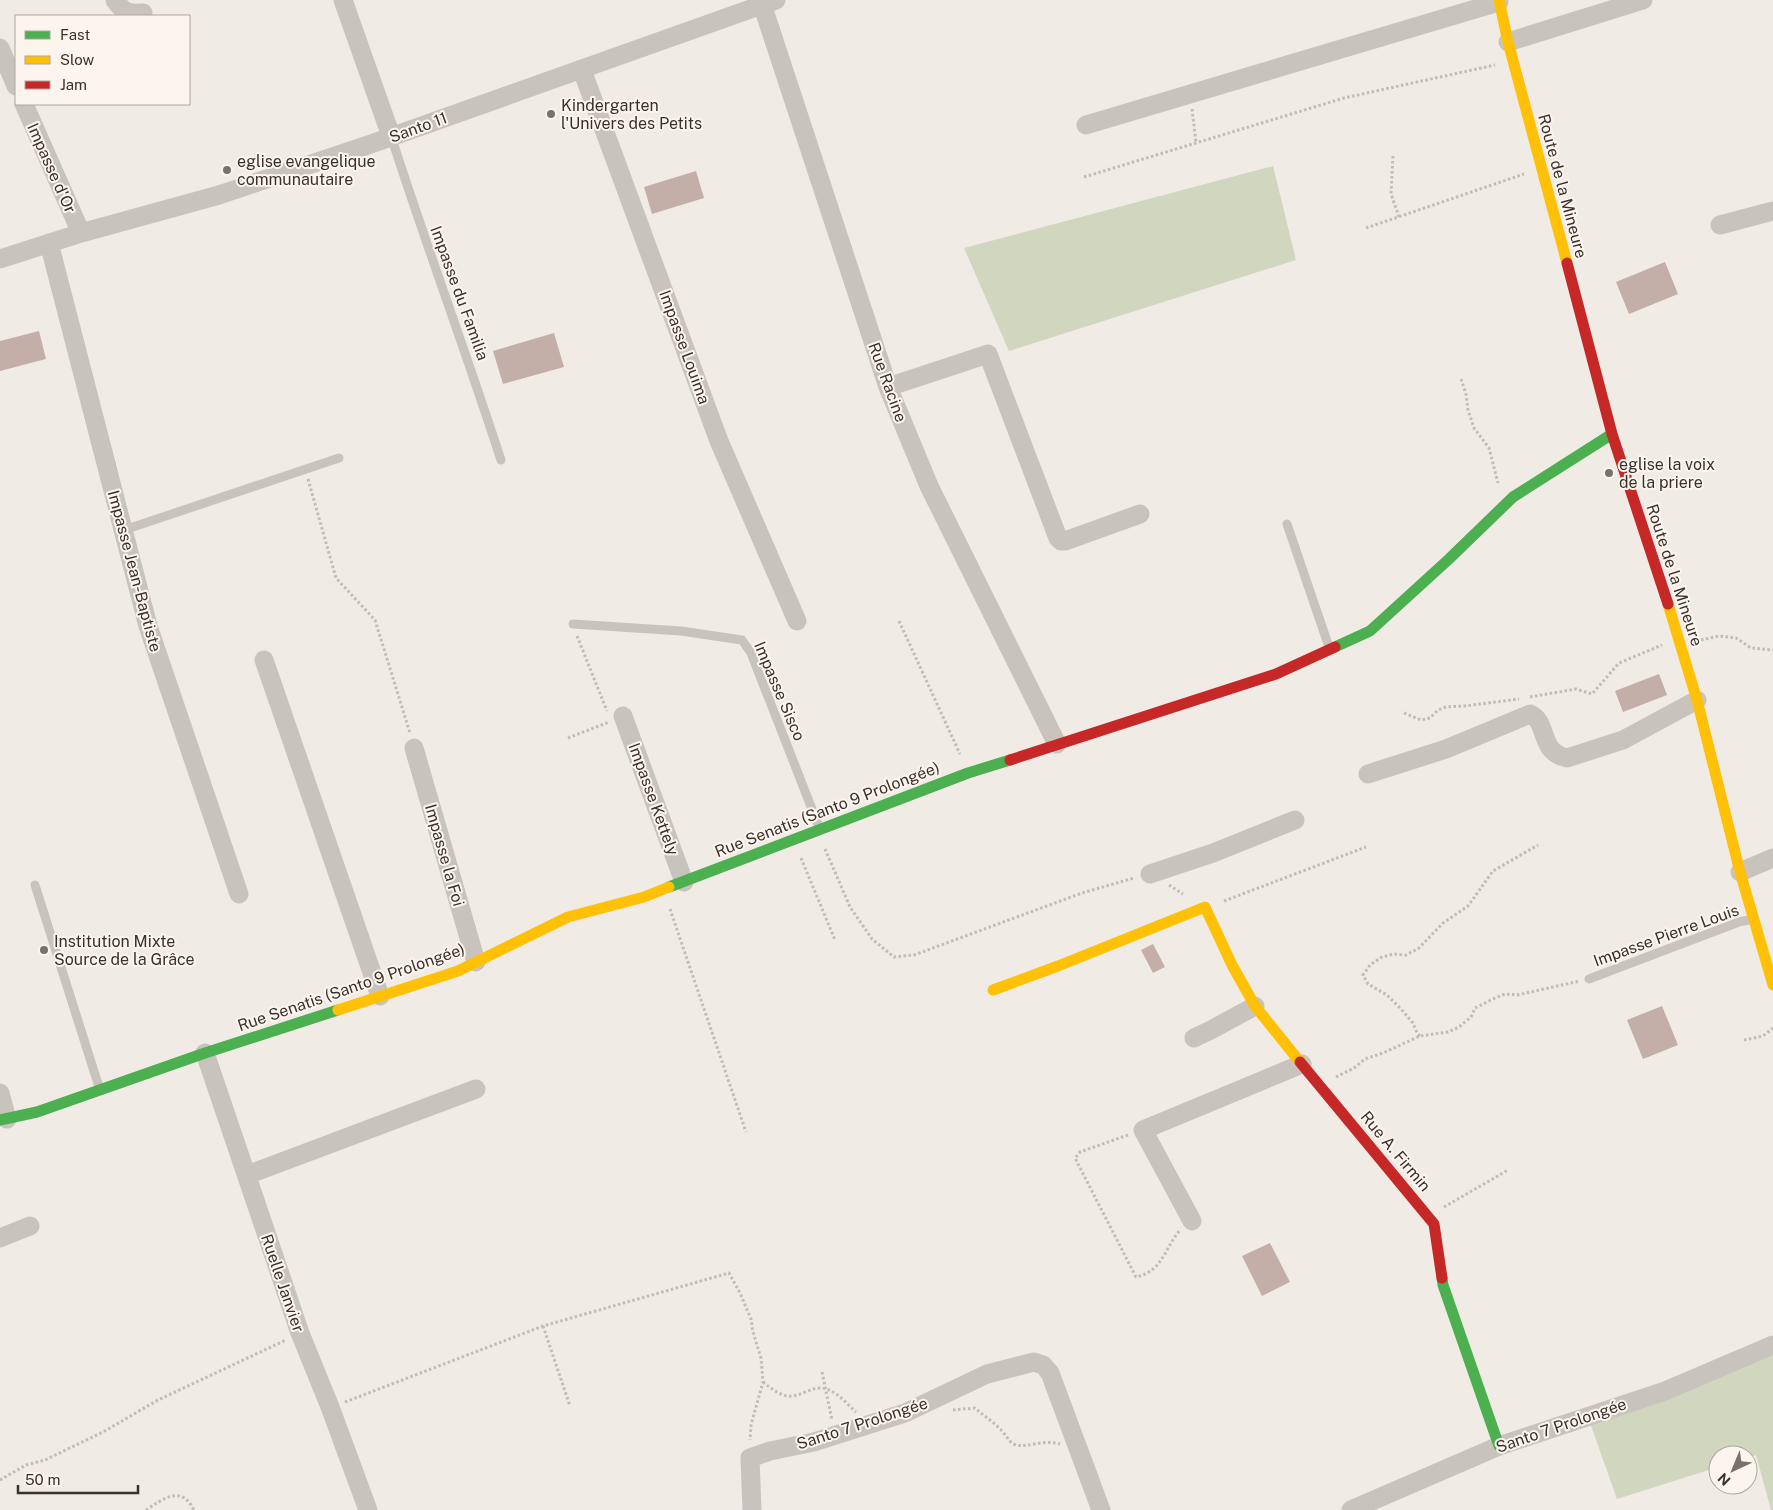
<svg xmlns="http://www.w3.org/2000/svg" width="1773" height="1510" font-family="'Public Sans',sans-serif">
	<rect width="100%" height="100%" fill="#f0ebe5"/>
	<path fill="#d1d6bf" d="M1273 166 1296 260 1009 351 964 248Z
		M1773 1350V1510H1771L1756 1455 1748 1458V1455H1718V1467L1617 1499 1589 1420Z"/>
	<path fill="#c3afa7" d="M696 171 704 198 652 214 644 187Z
		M1665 262 1678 294 1629 314 1616 282Z
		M39 331 46 359 0 371V341Z
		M554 333 564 367 503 384 493 351Z
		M1659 674 1667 695 1623 712 1615 691Z
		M1153 944 1165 967 1153 973 1141 950Z
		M1662 1006 1678 1045 1643 1059 1627 1020Z
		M1270 1243 1290 1282 1262 1296 1242 1256Z"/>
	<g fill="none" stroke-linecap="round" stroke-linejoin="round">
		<path stroke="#c2bbb6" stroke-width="3" stroke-dasharray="2.5 2.5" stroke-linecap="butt" d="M1192 109 1196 143
			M1393 156 1391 194 1399 217
			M1084 177 1344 98 1495 65
			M1366 228 1524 174
			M1461 379 1466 394 1468 410 1474 428 1489 448 1498 483
			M308 479 336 578 375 620 410 733
			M899 621 960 754
			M577 636 607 711
			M1701 640 1719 636 1736 638 1751 648 1773 650
			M1530 697 1576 689 1592 694 1619 663 1662 645
			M1404 713 1421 720 1430 718 1438 710 1446 707 1464 706 1519 699
			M568 738 609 722
			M825 849 850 907 872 939 894 957 914 955 1082 893 1134 878
			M801 858 835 940
			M1169 885 1183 894
			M1224 901 1366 847
			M670 909 746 1132
			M1420 1036 1417 1033 1413 1023 1401 1009 1387 995 1368 984 1363 975 1370 965 1382 957 1393 954 1406 955 1419 948 1443 923 1468 906 1493 871 1538 845
			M1744 1040 1763 1036 1773 1028
			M1336 1077 1354 1068 1365 1059 1383 1053 1420 1036 1448 1032 1459 1027 1471 1017 1475 1008 1495 998 1505 994 1517 995 1580 981
			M1128 1135 1080 1152 1075 1158 1136 1277C1163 1271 1164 1249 1180 1230
			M1444 1207 1508 1170
			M543 1326 570 1406
			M822 1372 832 1420
			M763 1382C769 1387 776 1392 783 1395 799 1401 813 1382 829 1390 839 1394 848 1405 856 1412
			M345 1402 543 1326 729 1273 740 1293 751 1319 753 1332 761 1358 763 1382 751 1425 750 1440
			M953 1410 975 1408C984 1416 995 1423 1002 1431 1007 1436 1009 1443 1016 1445 1027 1448 1044 1439 1060 1444
			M0 1480 26 1465 45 1460 103 1432 158 1400 286 1340
			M146 1510C163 1499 181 1484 194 1510"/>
		<path stroke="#c9c3be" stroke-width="9" d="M391 136C426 245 466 352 501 460
			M1287 524 1329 647
			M124 530 339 458
			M573 624 681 631 742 640 751 653 819 827
			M35 885 99 1087
			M1589 979 1739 922 1753 919"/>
		<path stroke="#c9c3be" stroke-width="19" d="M115 0C124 13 128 14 143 13
			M343 0 391 136
			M762 4 888 387 929 486 1057 744
			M1508 42 1643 0
			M0 48 16 86
			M582 70 719 441 797 621
			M24 104 81 233
			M1086 125 1499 2
			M1720 225 1773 211
			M49 243 148 626 239 894
			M0 259 81 233 219 195 371 144 776 0
			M888 387 988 354 1058 538 1061 541H1065L1140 514
			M264 660 380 996
			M623 716 684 882
			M414 748 476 962
			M1368 774 1446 749 1530 714C1549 722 1538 752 1567 758L1623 740 1697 700
			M1740 872 1773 858
			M1150 874 1213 853 1295 820
			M1194 1038 1211 1030 1255 1006
			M205 1053 300 1333 330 1407 368 1510
			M0 1093 7 1119
			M247 1175 476 1089
			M1192 1221 1143 1130 1302 1064
			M0 1238 30 1226
			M752 1510 750 1458 770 1451 814 1442 905 1413 987 1374 1034 1362 1043 1365 1050 1373 1101 1510
			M1351 1510 1499 1446 1665 1391 1773 1345"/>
		<path stroke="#4caf50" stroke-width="11" d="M1335 647 1370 631 1449 559 1513 497 1612 434
			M669 887 968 773 1010 760
			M0 1120 37 1112 205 1053 338 1010
			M1442 1278 1443 1285 1499 1446"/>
		<path stroke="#ffc107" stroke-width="11" d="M1499 0 1508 42 1567 263
			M1668 604 1697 700 1740 872 1773 985
			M993 990 1058 966 1205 907 1232 965 1255 1006 1300 1062
			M338 1010 458 971 568 917 644 897 669 887"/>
		<path stroke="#c62828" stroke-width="11" d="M1567 263 1612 434 1668 604
			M1010 760 1276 674 1335 647
			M1300 1062 1434 1224 1442 1278"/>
	</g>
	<g fill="#7a716c" stroke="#fbf5ee" stroke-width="2">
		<circle cx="551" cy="114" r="5"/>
		<circle cx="227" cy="170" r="5"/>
		<circle cx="1609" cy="473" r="5"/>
		<circle cx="44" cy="950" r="5"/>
	</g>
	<g text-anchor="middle" stroke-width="4" stroke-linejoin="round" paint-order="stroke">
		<g font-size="16" fill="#3b302b" stroke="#fbf5ee" text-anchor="start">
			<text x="561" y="111">Kindergarten<tspan x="561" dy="18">l'Univers des Petits</tspan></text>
			<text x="237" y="167">eglise evangelique<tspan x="237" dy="18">communautaire</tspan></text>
			<text x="1619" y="470">eglise la voix<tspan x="1619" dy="18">de la priere</tspan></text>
			<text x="54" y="947">Institution Mixte<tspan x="54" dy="18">Source de la Grâce</tspan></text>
		</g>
		<g font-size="16" fill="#3b302b" stroke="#fbf5ee">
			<text transform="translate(418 127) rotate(-20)" y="6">Santo 11</text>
			<text transform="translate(52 168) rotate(66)" y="6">Impasse d'Or</text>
			<text transform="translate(1563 186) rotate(75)" y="6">Route de la Mineure</text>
			<text transform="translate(460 293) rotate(70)" y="6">Impasse du Familia</text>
			<text transform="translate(685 347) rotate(70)" y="6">Impasse Louima</text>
			<text transform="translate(888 382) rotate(70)" y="6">Rue Racine</text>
			<text transform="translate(135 571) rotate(75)" y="6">Impasse Jean-Baptiste</text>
			<text transform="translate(1675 575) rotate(72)" y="6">Route de la Mineure</text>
			<text transform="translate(780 691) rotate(67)" y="6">Impasse Sisco</text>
			<text transform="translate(654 799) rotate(70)" y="6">Impasse Kettely</text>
			<text transform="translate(827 809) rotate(-21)" y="6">Rue Senatis (Santo 9 Prolongée)</text>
			<text transform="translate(445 855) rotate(74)" y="6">Impasse la Foi</text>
			<text transform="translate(1666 935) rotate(-20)" y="6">Impasse Pierre Louis</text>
			<text transform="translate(351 987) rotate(-19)" y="6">Rue Senatis (Santo 9 Prolongée)</text>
			<text transform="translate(1396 1151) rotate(50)" y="6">Rue A. Firmin</text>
			<text transform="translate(283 1283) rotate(71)" y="6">Ruelle Janvier</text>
			<text transform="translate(862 1423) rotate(-18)" y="6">Santo 7 Prolongée</text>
			<text transform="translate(1561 1425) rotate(-19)" y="6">Santo 7 Prolongée</text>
		</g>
	</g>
	<rect x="15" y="15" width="175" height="90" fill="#fbf5ee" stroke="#aea6a0"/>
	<rect x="25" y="31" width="25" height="8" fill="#4caf50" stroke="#aea6a0"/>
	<text x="60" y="40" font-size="15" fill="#3b302b">Fast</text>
	<rect x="25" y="56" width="25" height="8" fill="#ffc107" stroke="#aea6a0"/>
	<text x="60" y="65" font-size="15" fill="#3b302b">Slow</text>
	<rect x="25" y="81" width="25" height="8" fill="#c62828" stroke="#aea6a0"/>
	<text x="60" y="90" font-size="15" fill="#3b302b">Jam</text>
	<g transform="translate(1733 1470) rotate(224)"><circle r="24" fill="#fbf5ee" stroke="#aea6a0"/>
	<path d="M0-4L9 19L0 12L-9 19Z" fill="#7a716c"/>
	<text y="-8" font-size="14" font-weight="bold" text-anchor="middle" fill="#3b302b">N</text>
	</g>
	<path d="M18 1485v8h120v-8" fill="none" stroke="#3b302b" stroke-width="2.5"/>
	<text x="25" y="1485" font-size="15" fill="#3b302b" stroke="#fbf5ee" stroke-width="4" paint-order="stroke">50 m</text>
</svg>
